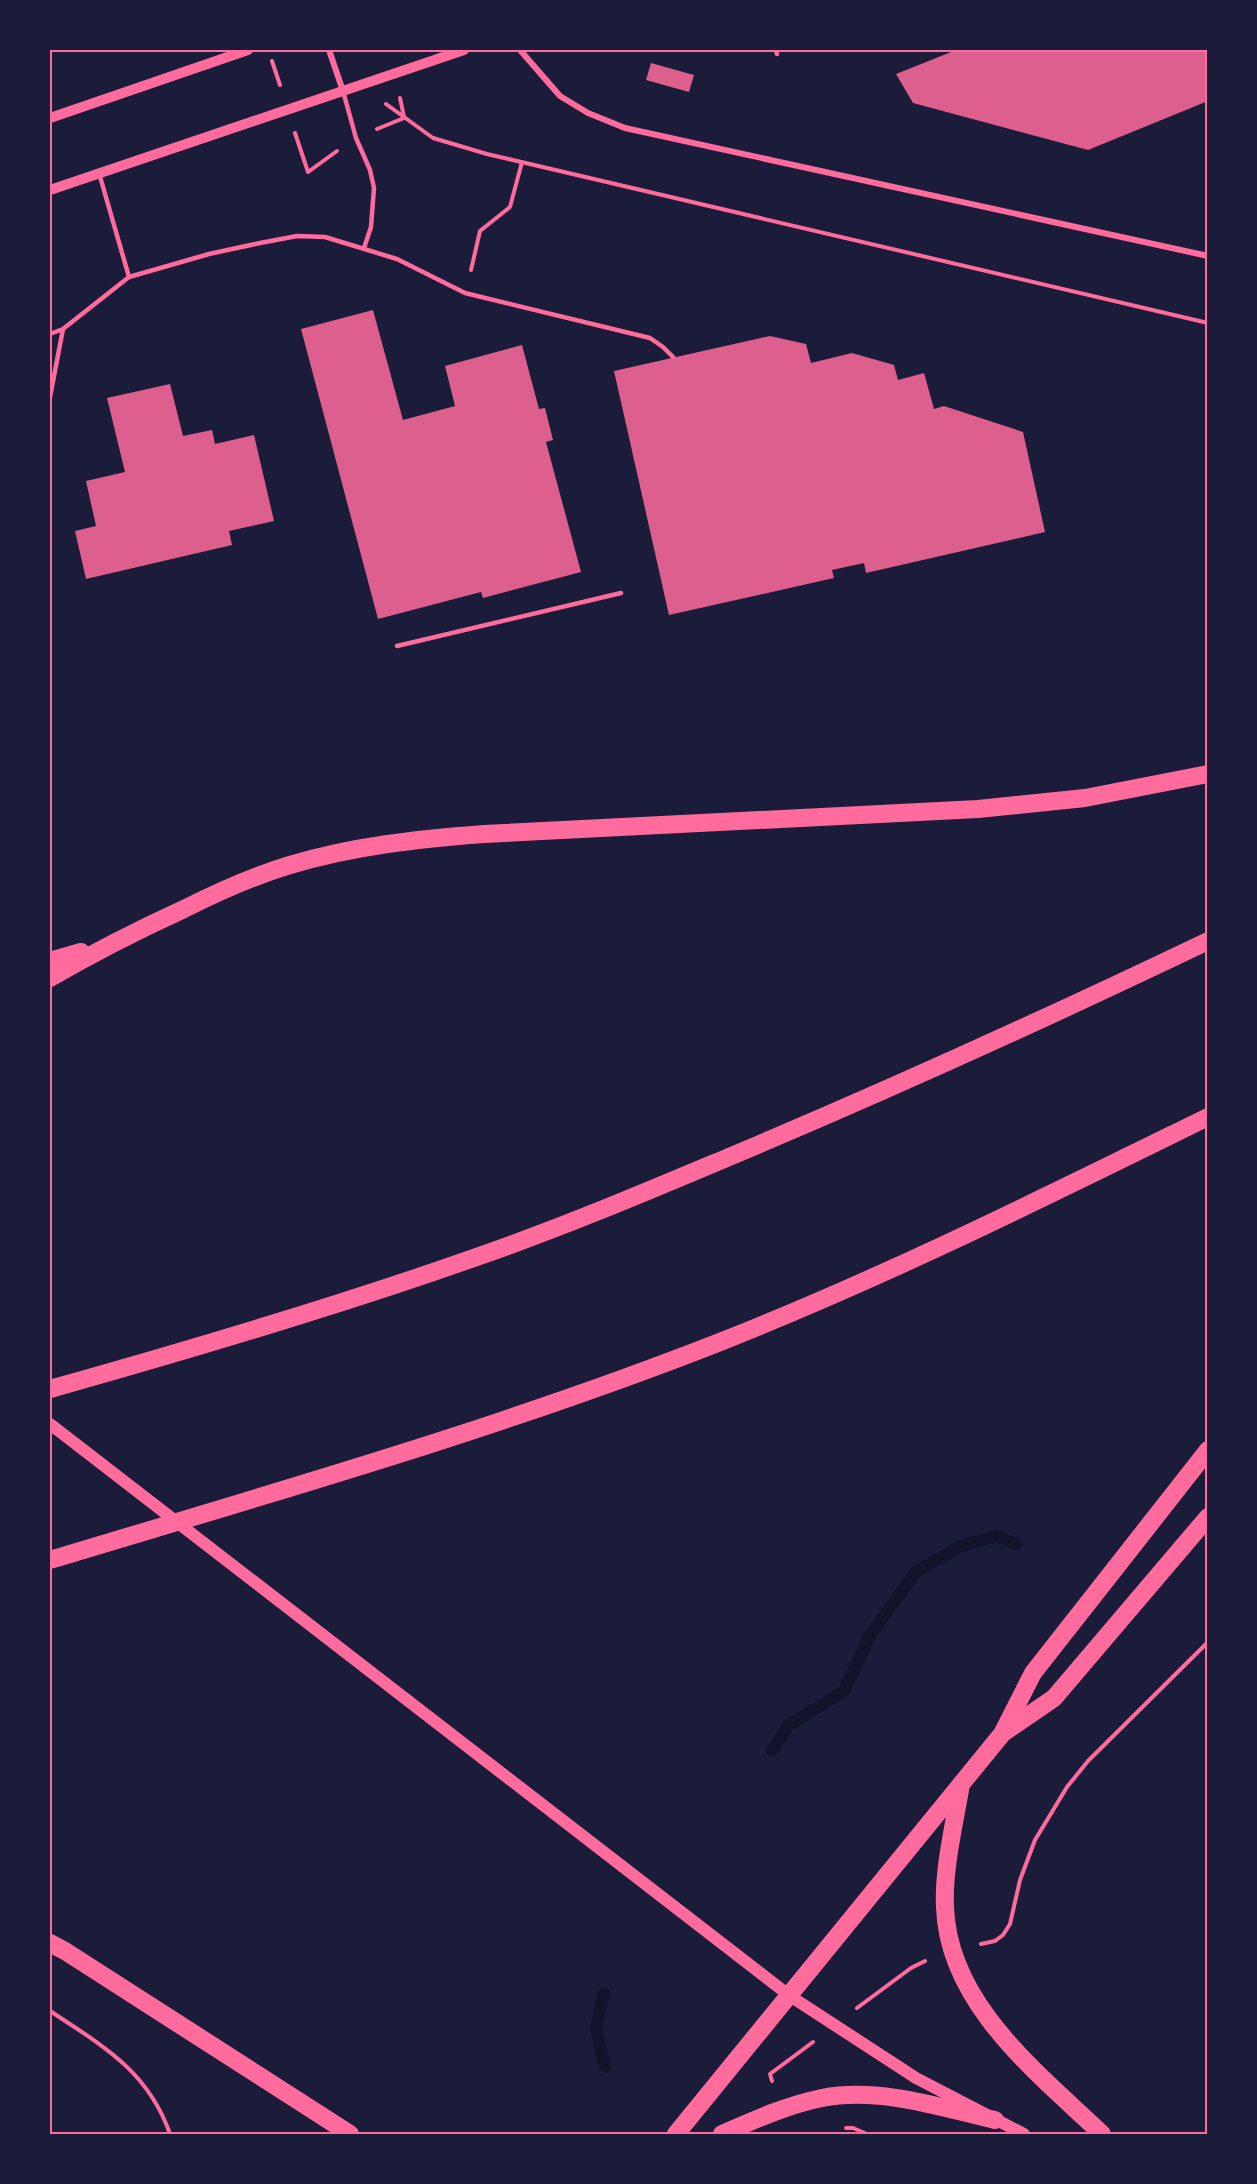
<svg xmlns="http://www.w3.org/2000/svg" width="1257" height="2184" font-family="'IBM Plex Serif',serif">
	<rect width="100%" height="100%" fill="#1b1b3a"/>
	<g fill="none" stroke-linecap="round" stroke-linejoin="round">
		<path stroke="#12122b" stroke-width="12" d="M772 1751 789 1725 844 1691 870 1635 916 1572 961 1546 997 1536 1016 1544
			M604 1993 596 2028 605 2067"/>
	</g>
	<path fill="#dd5f8e" d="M956 50H1208V101L1088 150 913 103 896 74Z
		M651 63 694 75 689 92 646 80Z
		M373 310 403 420 455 406 445 366 522 345 539 409 545 408 553 440 546 442 581 572 483 598 481 592 378 619 301 329Z
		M770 336 806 344 811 363 852 353 894 365 898 380 924 373 934 409 944 406 1023 432 1045 532 866 573 864 563 832 570 834 578 669 615 614 371Z
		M170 384 183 436 212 430 215 444 254 435 274 521 229 531 232 545 86 579 75 531 96 526 86 481 125 472 107 398Z"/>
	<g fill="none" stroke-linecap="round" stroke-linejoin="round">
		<path stroke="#ff6b9d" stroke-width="4" d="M272 61 280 85
			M400 98 404 117
			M386 104 433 138 487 154 1208 323
			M377 129 404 118
			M295 133 308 172 337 151
			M471 270 480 231 510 207 522 162
			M981 1944 995 1941 1003 1935 1010 1924 1020 1880 1035 1840 1067 1787 1088 1761 1208 1642
			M857 2008 911 1968 925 1961
			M50 2011C103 2046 148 2071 170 2134
			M772 2081 770 2074 813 2042
			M846 2128H853L867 2134"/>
		<path stroke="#ff6b9d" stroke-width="4.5" d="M776 50 777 54
			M343 91 356 138 370 170 374 188 371 227 364 248
			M99 173 129 277 209 254 260 243 297 236 325 237 397 259 465 293 650 338 663 347 673 357
			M50 334 63 329 129 277
			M50 397 63 329
			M397 646 621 593"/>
		<path stroke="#ff6b9d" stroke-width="6" d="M329 50 343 91
			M520 50 560 96 588 113 625 128 1208 256"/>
		<path stroke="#ff6b9d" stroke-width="10" d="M50 118 248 50
			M50 190 464 50"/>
		<path stroke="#ff6b9d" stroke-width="12" d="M50 1424 790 1996 916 2078 1024 2134"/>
		<path stroke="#ff6b9d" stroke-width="18" d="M50 961 81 952
			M50 978C93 953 138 930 184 909 218 892 253 876 290 865 353 846 418 839 484 834L978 809 1085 798 1208 774
			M50 1389C196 1348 342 1305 485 1254 568 1225 648 1191 729 1157 891 1089 1049 1017 1208 941
			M50 1560C275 1492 501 1428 720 1342 887 1276 1047 1196 1208 1117
			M1003 1733 1054 1698 1208 1517
			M961 1784C955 1821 943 1869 945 1907 948 2004 1038 2073 1102 2134
			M50 1943 65 1951 350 2134
			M676 2134 1002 1734 1033 1673 1208 1450
			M722 2134C754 2120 787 2105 822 2098 879 2087 940 2107 995 2120"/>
	</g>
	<rect width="1257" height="2184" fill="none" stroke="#1b1b3a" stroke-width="102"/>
	<rect x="51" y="51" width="1155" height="2082" fill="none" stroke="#ff6b9d" stroke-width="2"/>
</svg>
